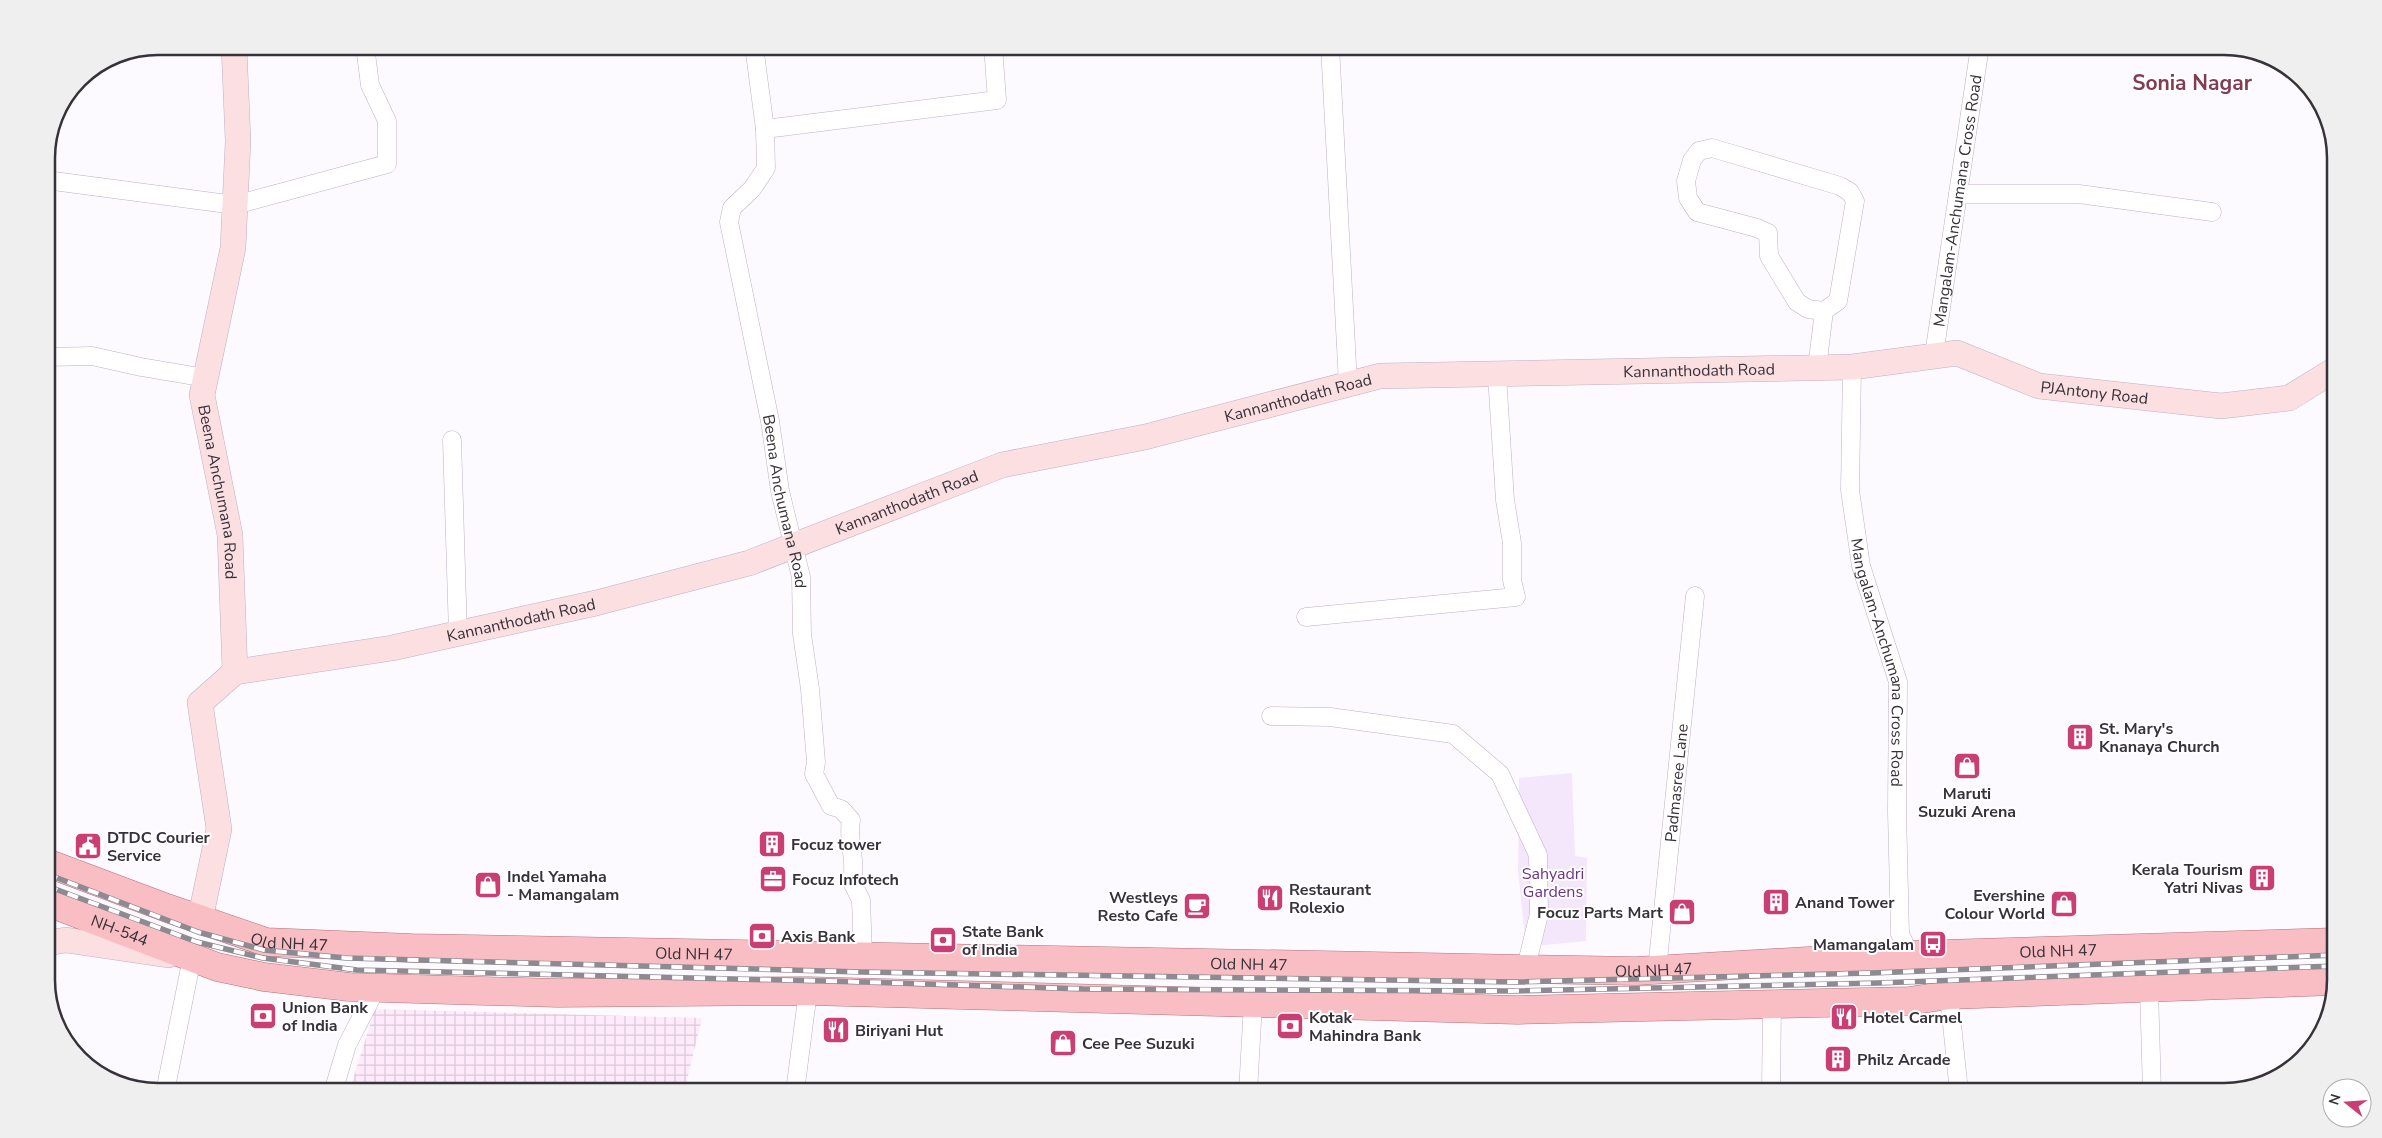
<svg xmlns="http://www.w3.org/2000/svg" width="2382" height="1138" font-family="'Nunito Sans',sans-serif">
	<defs>
		<pattern id="industrial-grid" width="8" height="8" patternUnits="userSpaceOnUse" patternTransform="scale(1.25)"><rect width="8" height="8" fill="#feeafb"/><path d="M0 4h8M4 0v8" fill="none" stroke="#dac9d8"/></pattern>
	</defs>
	<rect width="100%" height="100%" fill="#fdfaff"/>
	<path fill="url(#industrial-grid)" d="M375 1009 702 1018 684 1092H349Z"/>
	<path fill="#f4e7fb" d="M1572 773 1575 856 1587 858 1586 941 1526 947 1518 870 1519 778Z"/>
	<g fill="none" stroke-linecap="round" stroke-linejoin="round">
		<g stroke="#beb0c6" stroke-width="19">
			<g id="street">
				<path id="s1" d="M754 46 765 129 766 168 752 189 732 208 729 222 770 421 780 491 801 577 802 634 810 689 816 762 814 774 831 806 841 809 851 820C847 841 857 861 852 882L861 900 863 955"/>
				<path d="M1330 46 1348 384"/>
				<path d="M765 129 997 100 993 46"/>
				<path d="M46 180 235 205 387 164V121L370 85 365 46"/>
				<path d="M1958 194H2079L2212 212"/>
				<path id="s2" d="M1934 355 1980 46"/>
				<path d="M46 357 92 356 141 367 206 378"/>
				<path id="s3" d="M1852 367 1850 490 1861 566 1898 682 1897 812 1900 934 1910 955"/>
				<path d="M1817 368 1824 311 1838 301 1855 201 1850 192 1840 186 1712 148 1699 151 1692 160 1686 181 1688 198 1697 212 1757 228 1768 233 1769 256 1797 302 1808 309 1824 311"/>
				<path d="M452 440 458 634"/>
				<path d="M1306 617 1516 597 1512 580V543L1505 500 1497 375"/>
				<path d="M1271 716 1330 717 1453 734 1500 774 1538 855 1539 914 1525 971"/>
				<path id="s4" d="M1657 970 1695 596"/>
				<path d="M2149 989 2152 1092"/>
				<path d="M1949 995 1959 1092"/>
				<path d="M165 1092 192 958"/>
				<path d="M333 1092 347 1045 377 987"/>
				<path d="M795 1092 808 991"/>
				<path d="M1248 1092 1253 1003"/>
				<path d="M1771 1092 1772 1004"/>
			</g>
		</g>
		<g stroke="#beb0c6" stroke-width="26">
			<g id="secondary">
				<path id="s5" d="M234 46 238 141 233 248 202 395 230 535 235 672"/>
				<path id="s6" d="M200 920 219 829 200 703 235 672 392 648 596 603 749 563 1002 465 1145 437 1380 376 1852 367 1957 353 2039 386 2221 406 2289 398 2336 369"/>
				<path d="M47 943 66 940 168 955"/>
			</g>
		</g>
		<g stroke="#b2717a" stroke-width="29">
			<g id="primary">
				<path id="s7" d="M47 863 167 908 266 942 412 948 1636 971 1910 955 2336 942"/>
				<path id="s8" d="M47 902 217 967 264 977 349 987 557 993 808 991 1518 1010 1909 1001 1949 995 2336 981"/>
			</g>
		</g>
		<use href="#street" stroke="#fff" stroke-width="18"/>
		<use href="#secondary" stroke="#fcdfe1" stroke-width="25"/>
		<use href="#primary" stroke="#f9bec4" stroke-width="28"/>
		<g stroke="#8e8a91" stroke-width="5.5">
			<path id="rail" d="M47 874 198 932 264 950 346 958 861 972 1515 982 1872 973 2336 955
				M47 886 197 942 263 958 357 970 864 982 1083 989 1510 991 1878 983 2336 966"/>
		</g>
		<use href="#rail" stroke="#fff" stroke-width="4" stroke-dasharray="11" stroke-linecap="butt"/>
	</g>
	<defs>
		<g id="building-square" transform="scale(1.4375)"><rect x="-9" y="-9" width="18" height="18" rx="4" fill="#c93e73" stroke="#fff"/><path d="M-4-6H4V6H1V3H-1V6H-4ZM-2.5-4.3h1.7v1.8h-1.7ZM.8-4.3h1.7v1.8H.8ZM-2.5-1h1.7V.8h-1.7ZM.8-1h1.7V.8H.8Z" fill="#fff"/></g>
		<g id="shop-square" transform="scale(1.4375)"><rect x="-9" y="-9" width="18" height="18" rx="4" fill="#c93e73" stroke="#fff"/><path d="M-5-2.5h2.3a2.7 3.5 0 0 1 5.4 0H5L5.5 6h-11ZM-1.5-2.5h3a1.5 2.3 0 0 0-3 0Z" fill="#fff"/></g>
		<g id="civic-square" transform="scale(1.4375)"><rect x="-9" y="-9" width="18" height="18" rx="4" fill="#c93e73" stroke="#fff"/><path d="M-.6-6.5H3V-4.5H.6V-3L4-1V1h2V6H-6V1h2V-1L-.6-3ZM-1.2 2.5V6h2.4V2.5Z" fill="#fff"/></g>
		<g id="office-square" transform="scale(1.4375)"><rect x="-9" y="-9" width="18" height="18" rx="4" fill="#c93e73" stroke="#fff"/><path d="M-6-3h4V-5.5h4V-3h4V5H-6ZM-1-4.5V-3h2v-1.5ZM-6 0V1H6V0Z" fill="#fff"/></g>
		<g id="restaurant-square" transform="scale(1.4375)"><rect x="-9" y="-9" width="18" height="18" rx="4" fill="#c93e73" stroke="#fff"/><path d="M-5-6h1v4h1v-4h1v4h1v-4h1v5L-1.5 .5V6h-2V.5L-5-1ZM5-6V6H3V1.5H1.5Q1.5-4 5-6Z" fill="#fff"/></g>
		<g id="cafe-square" transform="scale(1.4375)"><rect x="-9" y="-9" width="18" height="18" rx="4" fill="#c93e73" stroke="#fff"/><path d="M-5.5-4.5H6V0H3Q3 3.5 0 3.5H-2.5Q-5.5 3.5-5.5 0ZM3-3.2v2h1.7v-2ZM-6 4.5H4V6H-6Z" fill="#fff"/></g>
		<g id="bank-square" transform="scale(1.4375)"><rect x="-9" y="-9" width="18" height="18" rx="4" fill="#c93e73" stroke="#fff"/><path d="M-6-4H6V4H-6ZM0-2.3a2.3 2.3 0 1 0 0 4.6a2.3 2.3 0 1 0 0-4.6Z" fill="#fff"/></g>
		<g id="bus-square" transform="scale(1.4375)"><rect x="-9" y="-9" width="18" height="18" rx="4" fill="#c93e73" stroke="#fff"/><path d="M-5-6H5V4H4V6H2V4H-2V6H-4V4H-5ZM-3.5-4V0h7V-4ZM-3.5 1.2v1.5H-2V1.2ZM2 1.2v1.5H3.5V1.2Z" fill="#fff"/></g>
	</defs>
	<g fill-rule="evenodd">
		<use href="#building-square" x="2080" y="737"/>
		<use href="#shop-square" x="1967" y="766"/>
		<use href="#building-square" x="772" y="844"/>
		<use href="#civic-square" x="88" y="846"/>
		<use href="#building-square" x="2262" y="878"/>
		<use href="#office-square" x="773" y="879"/>
		<use href="#shop-square" x="488" y="885"/>
		<use href="#restaurant-square" x="1270" y="898"/>
		<use href="#building-square" x="1776" y="902"/>
		<use href="#shop-square" x="2064" y="904"/>
		<use href="#cafe-square" x="1197" y="906"/>
		<use href="#shop-square" x="1682" y="912"/>
		<use href="#bank-square" x="762" y="936"/>
		<use href="#bank-square" x="943" y="940"/>
		<use href="#bus-square" x="1933" y="944"/>
		<use href="#bank-square" x="263" y="1016"/>
		<use href="#restaurant-square" x="1844" y="1017"/>
		<use href="#bank-square" x="1290" y="1026"/>
		<use href="#restaurant-square" x="836" y="1030"/>
		<use href="#shop-square" x="1063" y="1043"/>
		<use href="#building-square" x="1838" y="1059"/>
	</g>
	<g text-anchor="middle" stroke-width="4" stroke-linejoin="round" paint-order="stroke">
		<g font-size="16" fill="#37323a" stroke="#fff">
			<text dy="6" stroke="none"><textPath href="#s2" startOffset="156">Mangalam-Anchumana Cross Road</textPath></text>
			<text dy="6" stroke="none"><textPath href="#s6" startOffset="1772">Kannanthodath Road</textPath></text>
			<text dy="6" stroke="none"><textPath href="#s6" startOffset="2175">PJAntony Road</textPath></text>
			<text dy="6" stroke="none"><textPath href="#s6" startOffset="1368">Kannanthodath Road</textPath></text>
			<text dy="6" stroke="none"><textPath href="#s5" startOffset="451">Beena Anchumana Road</textPath></text>
			<text dy="6" stroke="none"><textPath href="#s1" startOffset="475">Beena Anchumana Road</textPath></text>
			<text dy="6" stroke="none"><textPath href="#s6" startOffset="962">Kannanthodath Road</textPath></text>
			<text dy="6" stroke="none"><textPath href="#s6" startOffset="558">Kannanthodath Road</textPath></text>
			<text dy="6" stroke="none"><textPath href="#s3" startOffset="299">Mangalam-Anchumana Cross Road</textPath></text>
			<text dy="6" stroke="none"><textPath href="#s4" startOffset="188">Padmasree Lane</textPath></text>
			<text dy="6" stroke="none"><textPath href="#s8" startOffset="78">NH-544</textPath></text>
			<text dy="6" stroke="none"><textPath href="#s7" startOffset="256">Old NH 47</textPath></text>
			<text dy="6" stroke="none"><textPath href="#s7" startOffset="2026">Old NH 47</textPath></text>
			<text dy="6" stroke="none"><textPath href="#s7" startOffset="661">Old NH 47</textPath></text>
			<text dy="6" stroke="none"><textPath href="#s7" startOffset="1216">Old NH 47</textPath></text>
			<text dy="6" stroke="none"><textPath href="#s7" startOffset="1621">Old NH 47</textPath></text>
		</g>
		<g font-size="16" font-weight="bold" fill="#37323a" stroke="#fff" text-anchor="start">
			<text x="2099" y="734">St. Mary's<tspan x="2099" dy="18">Knanaya Church</tspan></text>
			<text x="1967" y="799" text-anchor="middle">Maruti<tspan x="1967" dy="18">Suzuki Arena</tspan></text>
			<text x="107" y="843">DTDC Courier<tspan x="107" dy="18">Service</tspan></text>
			<text x="791" y="850">Focuz tower</text>
			<text x="2243" y="875" text-anchor="end">Kerala Tourism<tspan x="2243" dy="18">Yatri Nivas</tspan></text>
			<text x="507" y="882">Indel Yamaha<tspan x="507" dy="18">- Mamangalam</tspan></text>
			<text x="792" y="885">Focuz Infotech</text>
			<text x="1289" y="895">Restaurant<tspan x="1289" dy="18">Rolexio</tspan></text>
			<text x="2045" y="901" text-anchor="end">Evershine<tspan x="2045" dy="18">Colour World</tspan></text>
			<text x="1178" y="903" text-anchor="end">Westleys<tspan x="1178" dy="18">Resto Cafe</tspan></text>
			<text x="1795" y="908">Anand Tower</text>
			<text x="1663" y="918" text-anchor="end">Focuz Parts Mart</text>
			<text x="962" y="937">State Bank<tspan x="962" dy="18">of India</tspan></text>
			<text x="781" y="942">Axis Bank</text>
			<text x="1914" y="950" text-anchor="end">Mamangalam</text>
			<text x="282" y="1013">Union Bank<tspan x="282" dy="18">of India</tspan></text>
			<text x="1309" y="1023">Kotak<tspan x="1309" dy="18">Mahindra Bank</tspan></text>
			<text x="1863" y="1023">Hotel Carmel</text>
			<text x="855" y="1036">Biriyani Hut</text>
			<text x="1082" y="1049">Cee Pee Suzuki</text>
			<text x="1857" y="1065">Philz Arcade</text>
		</g>
		<g font-size="16" fill="#6e3188" stroke="#fff">
			<text x="1553" y="879">Sahyadri<tspan x="1553" dy="18">Gardens</tspan></text>
		</g>
		<g font-size="21" font-weight="bold" fill="#833d53" stroke="#fff">
			<text x="2192" y="90">Sonia Nagar</text>
		</g>
	</g>
	<path d="M0 0H2382V1138H0ZM158 55H2224A103 103 0 0 1 2327 158V980A103 103 0 0 1 2224 1083H158A103 103 0 0 1 55 980V158A103 103 0 0 1 158 55Z" fill="#efefef" fill-rule="evenodd"/>
	<path fill="none" stroke="#37323a" stroke-width="2.5" d="M158 55H2224A103 103 0 0 1 2327 158V980A103 103 0 0 1 2224 1083H158A103 103 0 0 1 55 980V158A103 103 0 0 1 158 55Z"/>
	<g transform="translate(2347 1103) rotate(287)"><circle r="24" fill="#ffffff" stroke="#afadb0"/>
	<path d="M0-4L9 19L0 12L-9 19Z" fill="#c93e73"/>
	<text y="-8" font-size="14" font-weight="bold" text-anchor="middle" fill="#37323a">N</text>
	</g>
</svg>
